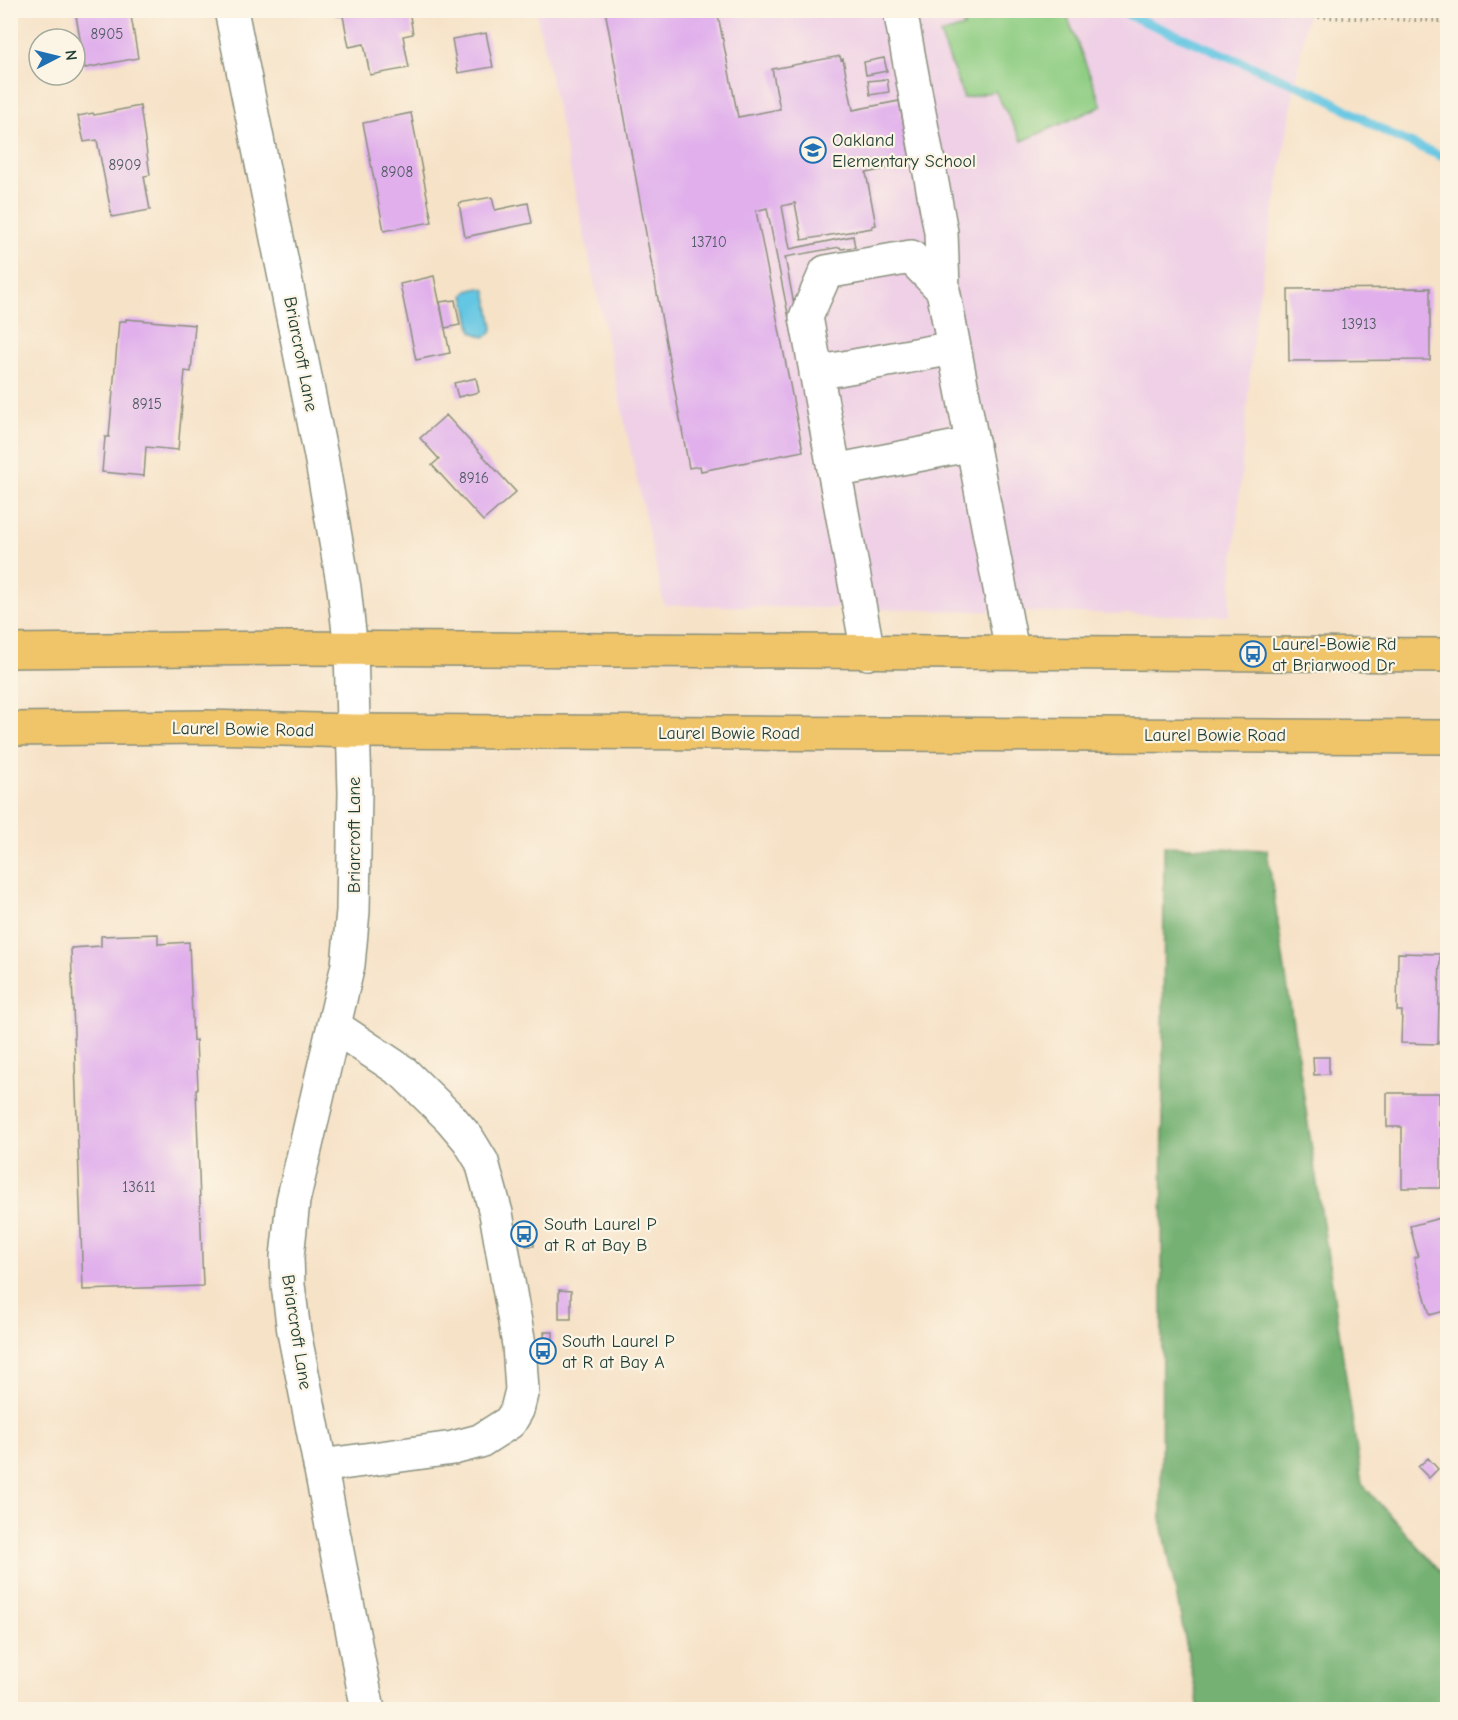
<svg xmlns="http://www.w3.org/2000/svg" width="1458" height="1720" font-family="'Comic Neue',sans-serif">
	<rect width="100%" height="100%" fill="#fcf5e5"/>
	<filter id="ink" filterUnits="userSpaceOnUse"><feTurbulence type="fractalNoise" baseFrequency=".0167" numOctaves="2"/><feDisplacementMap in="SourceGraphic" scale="12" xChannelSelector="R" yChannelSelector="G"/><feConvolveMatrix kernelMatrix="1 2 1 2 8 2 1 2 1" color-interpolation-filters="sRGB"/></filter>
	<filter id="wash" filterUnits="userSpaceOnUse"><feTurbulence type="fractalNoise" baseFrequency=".008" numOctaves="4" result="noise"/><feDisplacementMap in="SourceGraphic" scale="24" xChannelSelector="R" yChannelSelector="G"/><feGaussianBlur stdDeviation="1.35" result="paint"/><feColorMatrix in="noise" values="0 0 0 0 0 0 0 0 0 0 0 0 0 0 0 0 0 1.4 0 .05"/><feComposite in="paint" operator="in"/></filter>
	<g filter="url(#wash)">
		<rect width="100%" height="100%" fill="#f6e2c7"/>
		<path fill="#efd0e6" d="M536 11H1308L1254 326 1229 616 664 605Z"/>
		<path fill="#90ce84" stroke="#58865c" stroke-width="1.5" d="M959 11H1065L1102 106 1022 141 995 91 964 98 940 34 964 27Z"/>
		<path fill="#74b172" stroke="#4a7753" stroke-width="1.5" d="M1164 846 1267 850 1362 1484 1447 1579V1709H1199L1161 1518Z"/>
		<path fill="#64c6e3" stroke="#42828c" stroke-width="1.5" d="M479 288 486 290 493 328 490 334 484 337 472 332 464 295 468 291Z"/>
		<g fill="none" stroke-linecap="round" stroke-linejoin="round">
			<path stroke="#64c6e3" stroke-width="9" d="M1124 10 1129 15 1323 96 1391 135 1448 159"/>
		</g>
		<g id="blocks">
			<path fill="#e0afec" d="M75 10H130L138 58 85 68Z
				M336 10H409L413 34 403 36 409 68 370 75 364 44 349 47 343 16H337Z
				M605 10H717L738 117 780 109 772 69 840 56 841 60 843 59 853 110 899 101 911 164 866 173 876 225 872 226V228L802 240 795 203 782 206 790 249 853 236 855 247 841 249 840 247 785 257 798 326 803 337 793 339 767 208 756 211 803 451 701 471 700 466 689 468Z
				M486 33 493 67 458 73 452 39Z
				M884 58 887 71 866 75 864 62Z
				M887 79 889 92 870 95 868 81Z
				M140 106 150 175 144 176 150 210 112 217 97 140 84 142 78 116 93 113 94 115Z
				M411 113 432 222 384 231 363 123Z
				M492 197 495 210 528 203 532 223 465 237 459 203Z
				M434 276 450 353 416 360 400 284Z
				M1430 288V360L1289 361 1288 289Z
				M455 300 460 325 445 328 440 302Z
				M126 319 195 325 191 372 185 371 178 450 146 447 144 476 102 472 105 437H109L119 321H126Z
				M476 378 479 392 458 397 454 383Z
				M446 415 516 492 483 521 432 465 439 459 420 438Z
				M158 934V944L189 942 193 1041 196 1040 198 1089H196L203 1286 83 1290 71 948 101 946V936Z
				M1398 953 1440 954 1438 1044 1401 1043 1402 1011H1397Z
				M1313 1057H1329V1074L1314 1075Z
				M1387 1093H1439V1126H1441V1188H1402V1127H1387Z
				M1444 1217 1448 1228V1310L1430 1315 1414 1258 1418 1256 1410 1226Z
				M533 1227 534 1246H526L525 1228Z
				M559 1290 571 1291V1319H559Z
				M544 1332H553V1350H545Z
				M1428 1458 1438 1469 1429 1478 1418 1467Z"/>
		</g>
	</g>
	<g filter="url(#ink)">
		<use href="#blocks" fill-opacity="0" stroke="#8a907e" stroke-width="1.5"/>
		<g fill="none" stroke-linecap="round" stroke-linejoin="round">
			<g stroke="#8a907e" stroke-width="36">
				<path id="minor" d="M231 10 321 456 344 588 351 650 355 792 353 911 348 965 293 1201 287 1257 288 1285 294 1332 368 1710
					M900 10 941 232 943 290
					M816 373 954 348
					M834 471 973 444
					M868 653 806 317 826 272 911 257 943 290 1012 651
					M320 1466 453 1448 480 1441 510 1422 517 1410 522 1390 519 1345 496 1213 482 1162 468 1139 451 1119 403 1072 334 1026"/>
			</g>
			<g stroke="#8a907e" stroke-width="36">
				<path id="major" d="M10 651 290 648 1448 655
					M10 729 207 727 353 731 1448 737"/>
			</g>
			<path stroke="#8a907e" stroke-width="4" stroke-dasharray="1.5 4.5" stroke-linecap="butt" d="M1255 10 1259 15 1448 21"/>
			<use href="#minor" stroke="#fff" stroke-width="33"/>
			<use href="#major" stroke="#f0c469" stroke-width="33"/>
		</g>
	</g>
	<defs>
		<g id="school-ring" transform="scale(1.35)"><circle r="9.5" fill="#fcf5e5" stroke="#1f6fb2" stroke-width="1.5"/><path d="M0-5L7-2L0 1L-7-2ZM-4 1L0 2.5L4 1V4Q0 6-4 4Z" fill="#1f6fb2"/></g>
		<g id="bus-ring" transform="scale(1.35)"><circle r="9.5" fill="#fcf5e5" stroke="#1f6fb2" stroke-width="1.5"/><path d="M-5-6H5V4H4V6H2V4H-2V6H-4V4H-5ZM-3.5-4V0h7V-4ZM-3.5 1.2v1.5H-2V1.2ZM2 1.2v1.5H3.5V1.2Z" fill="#1f6fb2"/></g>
	</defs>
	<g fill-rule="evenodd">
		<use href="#school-ring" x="813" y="150"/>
		<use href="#bus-ring" x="1253" y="654"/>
		<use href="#bus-ring" x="524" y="1234"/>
		<use href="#bus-ring" x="543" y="1351"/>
	</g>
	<g text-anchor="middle" stroke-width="4.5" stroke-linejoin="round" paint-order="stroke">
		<g font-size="15" fill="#4f5a62">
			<text x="107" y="39">8905</text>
			<text x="125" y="170">8909</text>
			<text x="397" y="177">8908</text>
			<text x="709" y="247">13710</text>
			<text x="1359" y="329">13913</text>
			<text x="147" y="409">8915</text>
			<text x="474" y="483">8916</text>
			<text x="139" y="1192">13611</text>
		</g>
		<g font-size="18" fill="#1f3d34" stroke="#fcf5e5" text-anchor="start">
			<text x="832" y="146">Oakland<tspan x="832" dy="21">Elementary School</tspan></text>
			<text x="1272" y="650">Laurel-Bowie Rd<tspan x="1272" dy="21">at Briarwood Dr</tspan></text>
			<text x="544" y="1230">South Laurel P<tspan x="544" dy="21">at R at Bay B</tspan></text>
			<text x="562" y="1347">South Laurel P<tspan x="562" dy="21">at R at Bay A</tspan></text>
		</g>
		<g font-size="18" fill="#1f3d34" stroke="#fcf5e5">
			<text transform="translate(301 354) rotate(79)" y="6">Briarcroft Lane</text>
			<text transform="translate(243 729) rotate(1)" y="6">Laurel Bowie Road</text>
			<text x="729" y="739">Laurel Bowie Road</text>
			<text x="1215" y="741">Laurel Bowie Road</text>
			<text transform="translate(354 835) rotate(-90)" y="6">Briarcroft Lane</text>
			<text transform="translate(297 1332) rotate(81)" y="6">Briarcroft Lane</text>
		</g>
	</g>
	<rect width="1458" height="1720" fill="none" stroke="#fcf5e5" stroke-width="36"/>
	<g transform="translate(57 57) rotate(83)"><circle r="28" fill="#fcf5e5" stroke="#a4ab9e" stroke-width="1.5"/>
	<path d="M0-4.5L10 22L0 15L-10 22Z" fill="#1f6fb2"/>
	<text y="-9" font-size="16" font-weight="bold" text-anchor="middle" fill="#1f3d34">N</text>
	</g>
</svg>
